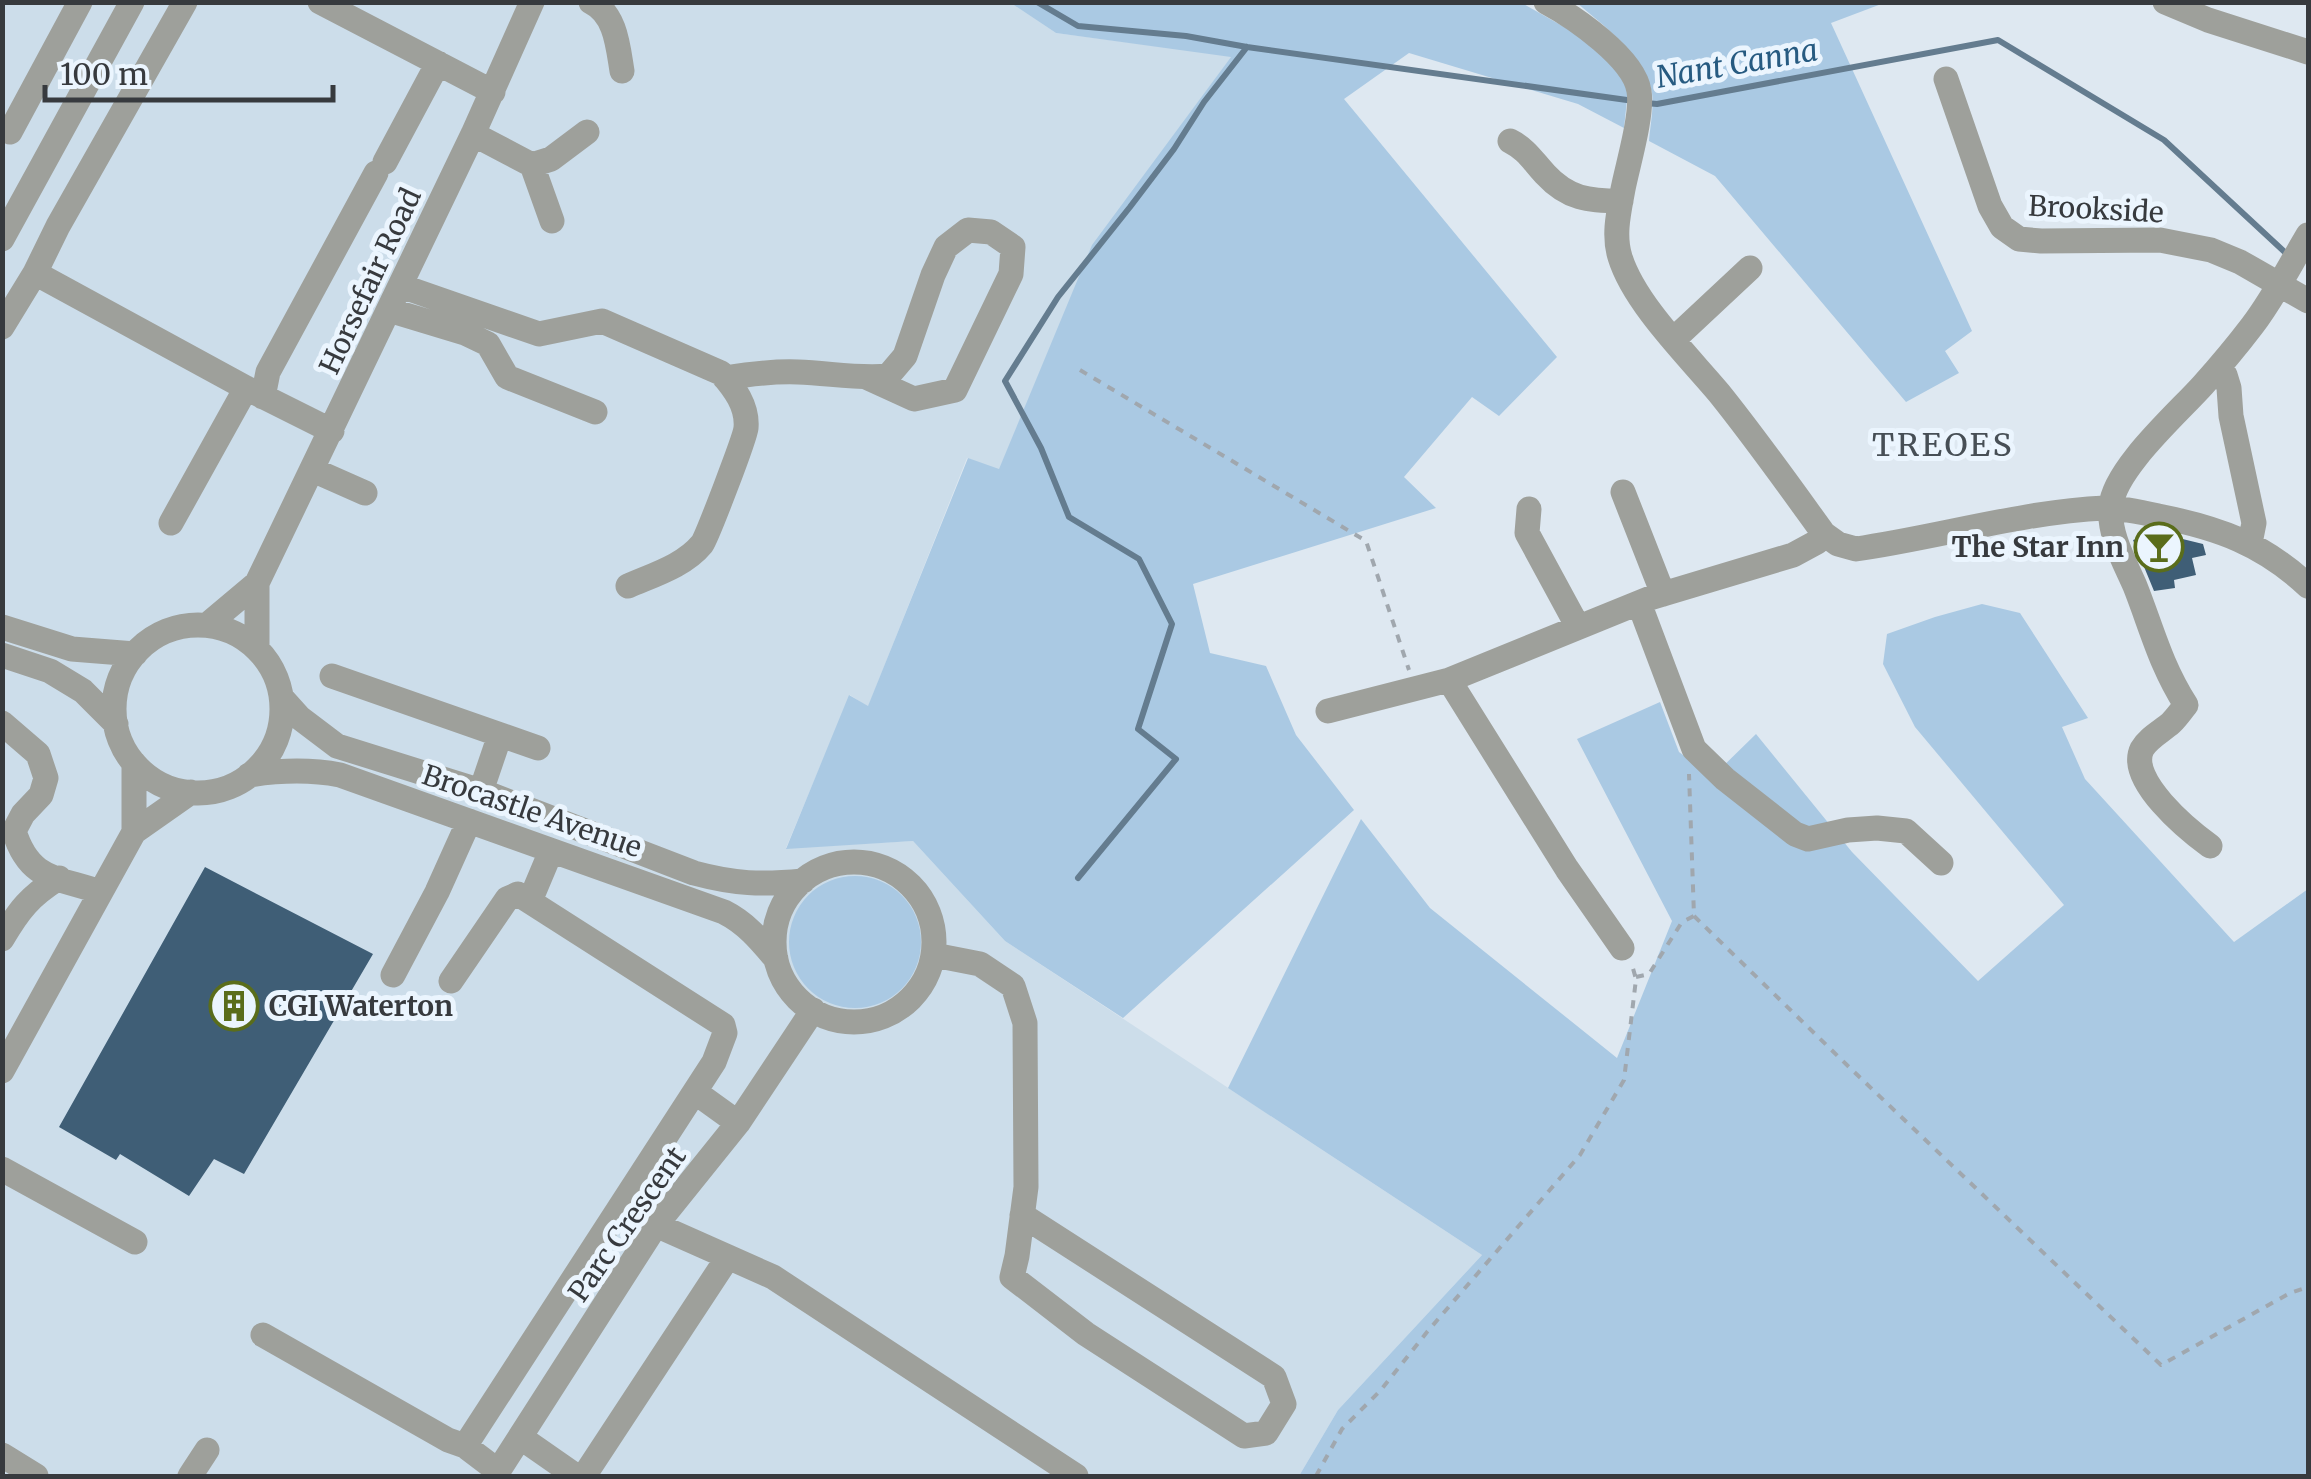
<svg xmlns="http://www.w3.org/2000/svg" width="2311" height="1479" font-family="Merriweather,serif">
	<rect width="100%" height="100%" fill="#dee8f1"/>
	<path fill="#ccddea" d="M1011 2 1056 33 1232 56 1093 245 999 470 967 458 868 707 850 695 786 848 913 841 1005 941 1482 1255 1338 1410 1299 1476H3V3Z"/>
	<path fill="#aac9e3" d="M1011 3H1522L1596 45 1620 71 1628 90 1624 128 1578 104 1409 53 1344 99 1557 357 1499 416 1472 397 1404 477 1436 508 1193 584 1210 653 1266 666 1296 735 1354 810 1123 1018 1005 941 913 841 786 849 849 695 868 706 968 458 999 469 1092 245 1231 57 1056 33Z
		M1577 3H1884L1831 23 1972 331 1945 351 1959 373 1906 402 1715 176 1649 141C1650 127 1654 108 1652 93 1646 57 1603 25 1577 3Z
		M1982 604 2020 613 2088 718 2062 727 2085 779 2234 942 2308 889V1476H1299L1338 1410 1482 1255 1228 1088 1361 819 1430 908 1617 1058 1672 921 1577 739 1660 702 1679 752 1712 777 1756 734 1852 852 1978 981 2064 905 1915 727 1883 664 1887 634 1935 617Z
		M789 942a66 66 0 1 1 132 0a66 66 0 1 1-132 0Z"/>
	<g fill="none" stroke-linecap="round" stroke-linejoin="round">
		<path stroke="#647c8f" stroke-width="6" d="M1037 2 1078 26 1186 36 1247 47 1634 101
			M1646 103 1657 104 1998 40 2164 140 2289 256
			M1078 878 1176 759 1138 729 1172 624 1139 559 1069 517 1041 448 1005 381 1058 297 1130 207 1174 149 1204 102 1247 47"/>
	</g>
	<path fill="#3f5e76" d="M2158 533 2203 544 2206 555 2192 558 2196 575 2174 580 2175 588 2154 591 2133 540Z
		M205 867 373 954 244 1174 214 1159 189 1196 120 1154 116 1160 59 1127Z"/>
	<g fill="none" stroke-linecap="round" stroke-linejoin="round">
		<path stroke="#a0a7ae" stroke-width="4" stroke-dasharray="8 8" stroke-linecap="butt" d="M1080 370 1366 541 1409 670
			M1694 916 1849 1067 2161 1365 2290 1293 2308 1287
			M1636 977 1649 974 1682 922 1694 916 1689 774
			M1316 1476 1342 1429 1380 1391 1427 1332 1580 1155 1624 1080 1636 979 1632 965"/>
		<path stroke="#9ea09b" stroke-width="25" d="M320 2 493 92
			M591 2C616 14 618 47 622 71
			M1546 2C1574 17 1634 58 1639 91 1643 114 1628 164 1623 189 1619 211 1613 235 1620 257 1634 303 1688 356 1719 393 1756 439 1790 487 1824 534L1838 544 1856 549C1939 537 2021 512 2105 508 2122 508 2141 512 2158 516 2219 528 2263 544 2308 586
			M2165 2 2208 20 2308 52
			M1946 79 1990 206 2002 227 2019 239 2041 241 2160 240 2211 250 2240 262 2308 301
			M10 132 80 2
			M473 134 532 165 552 221
			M1510 141C1526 149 1533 161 1545 174 1568 199 1589 201 1621 201
			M385 162 438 63
			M532 165 551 159 587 132
			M2 239 132 2
			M35 273 246 388 332 431
			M401 286 539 334 602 321 721 373C734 388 748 406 746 428 745 438 707 537 702 544 684 566 653 575 628 586
			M389 310 465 333 488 344 507 377 595 412
			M2 327 35 273 58 226 185 2
			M1673 340 1750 268
			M2220 366 2225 375 2229 388 2231 416 2254 523 2250 543
			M725 378C750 374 774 371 798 372 829 373 858 379 888 376L905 356 933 275 946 247 968 230 991 232 1013 247 1011 274 955 390 914 399 868 378
			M263 397 268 372 376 173
			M313 470 365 493
			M1623 492 1663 594
			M1529 509 1527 533 1578 627
			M171 523 246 388
			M1639 603 1694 749 1725 779 1795 834 1808 839 1848 830 1877 828 1906 831 1941 863
			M207 625 257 583 473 134 532 2
			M114 709a84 84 0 1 1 168 0a84 84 0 1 1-168 0Z
			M2 627 72 649 135 654
			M257 648V583
			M2 655 50 671 83 691 116 724
			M332 676 538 748
			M1449 680 1567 869 1622 948
			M282 698 300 718 337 746 481 791 694 873C735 884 761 885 803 881
			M1328 711 1449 680 1653 597 1793 555 1817 542 1824 534
			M2 723 38 754 46 778 41 795 23 814 14 831C29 880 56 877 100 892
			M134 763V832
			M249 775C281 770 309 769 340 775L724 912C746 923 760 940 776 959
			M481 791 500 735
			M2210 846C2188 830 2127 780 2142 749 2148 738 2162 731 2171 723 2177 717 2181 711 2186 705 2160 664 2152 629 2135 586 2124 561 2108 533 2111 506 2114 469 2178 413 2203 385 2220 366 2236 347 2252 326 2273 299 2290 265 2308 235
			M774 942a80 80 0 1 1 160 0a80 80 0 1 1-160 0Z
			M530 901 551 851
			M2 939C19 910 30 896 59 878
			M934 955 980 964 1013 986 1025 1023 1026 1187 1017 1256 1012 1277 1086 1334 1244 1436 1266 1433 1284 1404 1274 1377 1022 1215
			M393 975 437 892 469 821
			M451 981 507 899 518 894 723 1025 725 1033 714 1062 465 1446
			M2 1071 134 832 191 792
			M695 1092 738 1123
			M2 1169 135 1242
			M656 1225 773 1277 1076 1476
			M263 1335 448 1440 465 1446 498 1471
			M520 1437 576 1476
			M2 1455 36 1476
			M190 1476 207 1450
			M495 1476 656 1225 738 1123 813 1010
			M584 1476 728 1257"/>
	</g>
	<defs>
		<g id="bar-ring" transform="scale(2.5)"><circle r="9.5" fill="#ebf5fe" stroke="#5a6d1b" stroke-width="1.5"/><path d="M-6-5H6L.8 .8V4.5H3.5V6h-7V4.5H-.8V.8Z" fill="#5a6d1b"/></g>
		<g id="building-ring" transform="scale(2.5)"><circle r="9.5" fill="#ebf5fe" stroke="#5a6d1b" stroke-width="1.5"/><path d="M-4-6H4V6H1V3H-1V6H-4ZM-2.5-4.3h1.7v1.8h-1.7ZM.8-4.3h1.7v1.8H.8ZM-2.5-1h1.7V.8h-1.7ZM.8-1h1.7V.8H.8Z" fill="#5a6d1b"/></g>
	</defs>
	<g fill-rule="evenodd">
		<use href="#bar-ring" x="2159" y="547"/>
		<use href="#building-ring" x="234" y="1006"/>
	</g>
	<g text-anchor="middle" stroke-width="10" stroke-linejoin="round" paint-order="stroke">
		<g font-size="28" fill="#373a3e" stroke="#ebf5fe">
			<text transform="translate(2096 209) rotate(3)" y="10">Brookside</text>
			<text transform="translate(370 281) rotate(-65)" y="10">Horsefair Road</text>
			<text transform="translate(532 811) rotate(19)" y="10">Brocastle Avenue</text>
			<text transform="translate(627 1224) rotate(-55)" y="10">Parc Crescent</text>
		</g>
		<g font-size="28" font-weight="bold" fill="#373a3e" stroke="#ebf5fe" text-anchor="end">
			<text x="2124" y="557">The Star Inn</text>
			<text x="269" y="1016" text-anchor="start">CGI Waterton</text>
		</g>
		<g font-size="30" font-style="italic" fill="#275b81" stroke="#ebf5fe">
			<text transform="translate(1737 64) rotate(-10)" y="10">Nant Canna</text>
		</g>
		<g font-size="32" letter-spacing="2.5" fill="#474f56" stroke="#ebf5fe">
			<text x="1943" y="456">TREOES</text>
		</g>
	</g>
	<rect width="2311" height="1479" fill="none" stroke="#373a3e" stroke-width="10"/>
	<path d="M45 85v15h288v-15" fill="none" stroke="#373a3e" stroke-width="5"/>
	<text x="60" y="85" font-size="30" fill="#373a3e" stroke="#ebf5fe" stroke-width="8" paint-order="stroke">100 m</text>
</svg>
